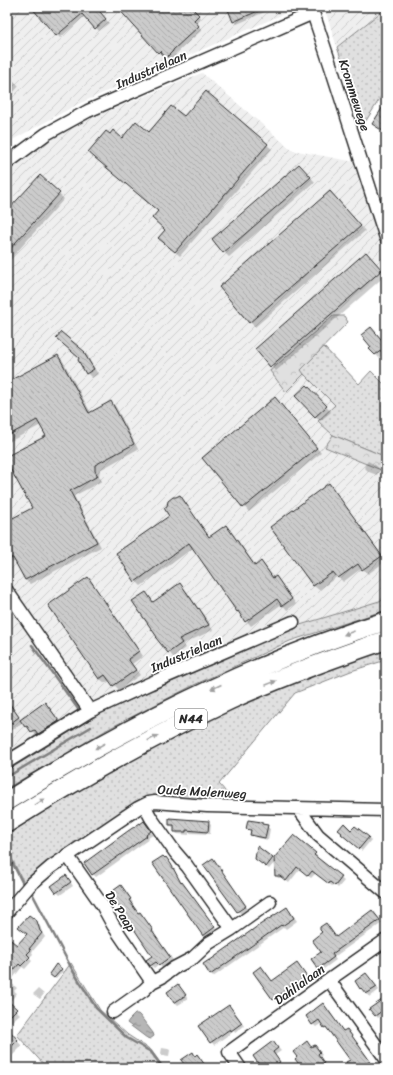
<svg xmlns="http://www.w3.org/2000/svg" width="393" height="1075" font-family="Sriracha,sans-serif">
	<defs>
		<pattern id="industrial-furrows" width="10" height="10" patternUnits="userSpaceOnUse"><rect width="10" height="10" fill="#efefef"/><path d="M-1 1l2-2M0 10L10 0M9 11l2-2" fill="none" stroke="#cdcdcd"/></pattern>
		<pattern id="grass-dots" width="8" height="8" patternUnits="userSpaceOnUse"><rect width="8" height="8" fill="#e0e0e0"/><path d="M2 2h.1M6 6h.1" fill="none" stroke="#c0c0c0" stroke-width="1.8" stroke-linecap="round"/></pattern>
		<pattern id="forest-crowns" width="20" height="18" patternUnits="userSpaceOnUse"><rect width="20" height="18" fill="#e0e0e0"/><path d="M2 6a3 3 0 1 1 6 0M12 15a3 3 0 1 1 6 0" fill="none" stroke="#c0c0c0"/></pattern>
		<pattern id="water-ripples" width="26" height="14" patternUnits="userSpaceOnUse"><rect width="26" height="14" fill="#b6b6b6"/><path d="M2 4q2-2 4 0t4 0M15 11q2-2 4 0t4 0" fill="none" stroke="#949494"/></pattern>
		<pattern id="building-back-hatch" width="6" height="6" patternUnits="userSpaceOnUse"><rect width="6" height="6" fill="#cbcbcb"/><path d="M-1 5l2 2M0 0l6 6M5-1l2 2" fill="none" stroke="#aeaeae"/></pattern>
	</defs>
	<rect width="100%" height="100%" fill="#fff"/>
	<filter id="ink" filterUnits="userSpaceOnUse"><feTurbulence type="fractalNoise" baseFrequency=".025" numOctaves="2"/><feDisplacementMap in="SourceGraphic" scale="8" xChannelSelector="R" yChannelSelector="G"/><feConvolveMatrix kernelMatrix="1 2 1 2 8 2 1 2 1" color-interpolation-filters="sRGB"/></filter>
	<g filter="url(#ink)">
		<path fill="url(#industrial-furrows)" d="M7 7H297V8L78 104 7 143Z
			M324 7H386V8L337 47Z
			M202 73 292 150 355 162 372 214 386 249V263L368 286 333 316 270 371 286 391 304 374 335 405 318 421 333 435 325 447 386 472V599L300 625 99 714 7 771V172L16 163 67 128Z"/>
		<path fill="url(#grass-dots)" stroke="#868686" d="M386 8V89L362 127 343 64 337 47Z
			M324 347 359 384 371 371 386 386V457L333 435 318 421 335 405 300 370Z
			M386 599V610L290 641 194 685 110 728 7 788V771L99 714 300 625Z
			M386 648V660L351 671 295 693 219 784C225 790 229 796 229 804L144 798 49 864 24 883 7 849V835L89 783 139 754 196 726 275 688Z
			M71 963 100 1010 128 1035 151 1050 164 1068H47L17 1035Z"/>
		<path fill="url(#forest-crowns)" stroke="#868686" d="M333 316H344L348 322 301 370 304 374 286 392 270 371Z
			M333 435 386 457V472L325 447Z"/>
		<path fill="url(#water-ripples)" stroke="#7e7e7e" d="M135 1014H138L140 1016 153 1033 154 1036 150 1039 147 1038 127 1023 129 1020Z"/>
		<path fill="#0003" d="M32 7H95L109 23 99 31 85 16 60 38Z
			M118 7H190L201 19 196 23 202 30 175 54 176 55 169 60 163 54 162 55 159 52Z
			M228 7H271L272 9 237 24 234 21Z
			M9 76 19 86 7 100V78Z
			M184 118 267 145 272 149 180 256 164 242 166 230 159 212 94 156 110 135 122 139 149 133Z
			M304 170 315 182 229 257 224 252Z
			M40 176 64 199 7 263V213Z
			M330 192 365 231 255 327 250 322Z
			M371 258 386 275 276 371 271 366Z
			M57 338 84 352 89 357 88 358 98 374 92 378 87 373 80 359Z
			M386 345V352L379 358 371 349Z
			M58 356 63 361 91 413 111 402 116 407 138 449 100 470 99 476 102 481 74 496 101 547 30 584 25 580 16 562H13L8 557 7 555V522L33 509 7 460V458L47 436 41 425 7 443V383Z
			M312 391 331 412 320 421 296 396Z
			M280 403 321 453 249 512 203 458Z
			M368 461 375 465 380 469 377 475 369 472 364 467Z
			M333 489 386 561 368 574 362 568 343 582 338 576 319 590 314 586 271 527Z
			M180 496 184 501 210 538 226 527 231 531 256 566 261 562 266 567 274 578 275 577 280 582 296 604 287 610 282 604 251 626 238 611 193 548 141 586 136 581 171 516Z
			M88 578 92 583 143 656 132 664 140 675 119 690 110 680 105 683 100 679 49 605Z
			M180 585 185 589 199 609 204 614 210 624H209L213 630 183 644 186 648 173 657 169 652 146 593 154 603Z
			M7 694 12 700 9 702 21 720 45 703 50 708 63 726 43 738 40 734 37 736 23 722 7 734Z
			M208 822 211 825 210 834 189 833V835L177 834 175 831V828L173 827 170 825Z
			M262 823 270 829 268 840 254 837 251 835 252 832 247 829Z
			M147 826 153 835 148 838 149 839 96 877 93 874Z
			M355 827 371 840 362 851 345 837Z
			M258 847 275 862 315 854 318 857 317 858 344 881 338 888 334 884 332 886 316 873 311 878 300 869 289 883 283 878H278L276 875 275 862 269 869 259 861Z
			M213 859 248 909 241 914 238 911Z
			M169 862 181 884 185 886 217 931 206 938 203 935Z
			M69 880 73 886 60 895 57 892Z
			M7 881 10 885 7 888Z
			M124 889 133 903 131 904 138 914 143 916 155 933 154 934 173 960 162 968 159 964 154 968 151 965 154 956Z
			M290 911 297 921 286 929 284 927 213 977 210 974Z
			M375 914 382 923 334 957 336 960 321 971 319 968 337 938Z
			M36 922 40 926 43 934 45 937 32 952 33 954 29 958 32 961 25 969 22 967 10 982 17 988 14 991 17 993 9 1003 20 1014 10 1023 7 1019V945L17 947 28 934Z
			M297 964 309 980 287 994V996L277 1003 255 972 261 967 272 982Z
			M56 966 63 971 56 979 50 974Z
			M366 974 379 990 370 997 364 990V991L361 988Z
			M180 988 188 999 178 1005 175 1002Z
			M38 989 44 994 40 999 33 994Z
			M386 999V1012L378 1018 371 1009Z
			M323 1005 344 1032 349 1033 372 1064 366 1068H351V1060L329 1029 328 1030 322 1023 316 1027 313 1024 307 1016Z
			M232 1009 244 1026 235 1033 234 1031 214 1045 199 1027Z
			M7 1030 22 1046 7 1061Z
			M273 1042 281 1051 275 1055 284 1068H263Z
			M310 1045 312 1048H317L322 1055 319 1057 325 1065 322 1068H318L314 1062Z
			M162 1048 168 1049 170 1050 169 1056 162 1055 161 1053Z
			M193 1053 196 1056 200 1058 207 1068H188Z"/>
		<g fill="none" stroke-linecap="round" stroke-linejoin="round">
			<path stroke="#7e7e7e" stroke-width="2.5" d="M32 645 78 709
				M7 777 91 727
				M7 852 23 884
				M32 893 73 971 96 1008 127 1038 151 1052 163 1068"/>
		</g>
		<path fill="url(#building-back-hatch)" stroke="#2b2b2b" d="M31 7H96L106 19 95 29 82 14 56 36Z
			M117 7H191L199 15 194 20 199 26 173 50V51L166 58 160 51 158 53Z
			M227 7H267L233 22Z
			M206 91 268 144 175 252 158 238 165 230 152 218 158 211 88 152 106 131 110 134 113 130 122 138 136 121 149 132 171 106 184 116Z
			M386 102V133L372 124Z
			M299 164 311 177 223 253 212 239Z
			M40 175 60 193 7 252V211Z
			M330 191 361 226 249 323 219 287Z
			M366 252 382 270 270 367 255 349Z
			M371 327 386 345V347L375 355 369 349 371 347 361 335Z
			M61 332 85 352 84 353 94 369 86 374 78 360 79 358 56 338Z
			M58 355 89 413 111 401 134 444 95 465V471L98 476 70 491 97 542 25 580 13 558H7V521L32 508 7 463V456L46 436 37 420 7 436V382Z
			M307 385 327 406 315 417 295 396Z
			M275 397 317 448 243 508 202 458Z
			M329 483 382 556 362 570 358 564 338 578 333 572 313 586 270 527Z
			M180 495 209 537 226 525 255 566 261 561 273 578 276 576 292 599 282 606 277 599 245 622 238 611 237 612 189 543 135 582 116 553 169 516 164 508 167 506 168 501 173 497H176Z
			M88 577 139 651 128 659 136 670 113 686 105 675 99 679 48 605Z
			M180 583 198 609 199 608 206 619H205L209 625 179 639 182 643 168 653 156 638 157 637 132 601 146 592 153 602Z
			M7 700 19 717 7 726Z
			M45 702 59 721 38 734 35 730 31 732 27 726 25 727 20 720Z
			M169 818 209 821 208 832 186 830V832H174V825H169Z
			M248 820 262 822V824L268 825 265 838 250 835 251 830 246 829Z
			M144 821 151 831 146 835 147 836 92 875 84 863 128 831 140 823V824Z
			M344 823 351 830 355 826 369 837 359 849 341 834 342 833 338 830Z
			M294 835 316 853 314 855 342 877 335 886 330 882 329 884 312 871 308 876 297 867 286 881 280 876H275L274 858Z
			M257 846 273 858 266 867 255 859Z
			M163 856 165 858 166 857 171 864 181 883 182 882 215 927 203 936 152 863Z
			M213 858 246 906 237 912 203 865Z
			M66 875 71 882 56 893 51 886Z
			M121 885 131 899 129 900 138 913 140 912 153 930 152 931 170 957 159 965 156 962 150 966 146 960 152 956 110 893Z
			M287 907 294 918 282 926 281 925 210 975 203 964 209 960V961L255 928Z
			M372 910 380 920 332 954 334 957 318 969 311 959 321 952 312 940 322 932 320 930V927L326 923 336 937Z
			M29 915 37 921 40 931 42 933 29 949 31 950 27 954 30 957 21 966 19 964 7 978V937L17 945 27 934 18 927Z
			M297 963 307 977 296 984 295 983 273 1000 253 972 261 966 272 981Z
			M56 964 62 969 54 978 49 974Z
			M366 973 377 987 366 994 361 988 360 989 355 981Z
			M178 984 186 995 174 1003 167 992Z
			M386 997V1008L375 1016 369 1009Z
			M7 1000 17 1009 7 1019Z
			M323 1003 343 1031 347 1029 370 1061 360 1068H350L346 1062 350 1060 326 1027 324 1028 319 1020 312 1025 306 1016Z
			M229 1005 242 1023 231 1031 230 1029 210 1043 198 1026Z
			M7 1028 18 1040 7 1051Z
			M273 1041 278 1048 273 1052 280 1062 272 1068H261L253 1056Z
			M307 1041 311 1047 315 1045 320 1052 318 1054 324 1063 316 1068H302L295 1059 297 1057 293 1052Z
			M193 1052 195 1056 197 1054 205 1065 200 1068H187L181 1060Z"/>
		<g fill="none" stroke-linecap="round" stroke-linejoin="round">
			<g stroke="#2b2b2b" stroke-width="15">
				<path id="minor" d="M311 7 331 67 381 223 386 238
					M7 163 46 134 88 111 313 13
					M7 591 90 711
					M7 762 90 711 151 683 293 622
					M144 805 151 818 175 852 187 866 232 929
					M298 808 318 835 386 893
					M67 855 102 905 113 925 152 982
					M7 912 30 885 51 867 138 808 148 803 155 802 207 806 386 810
					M329 980 386 1059
					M113 1012 144 990 152 982 162 977 174 968 193 958 209 943 232 929 270 902
					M240 1068 229 1052 329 980 386 940"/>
			</g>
			<g stroke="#2b2b2b" stroke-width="21">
				<path id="highway" d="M7 801C125 727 252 663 386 621
					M7 823C79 778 153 736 230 700 281 677 333 658 386 640"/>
			</g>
			<use href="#minor" stroke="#fff" stroke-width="12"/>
			<use href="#highway" stroke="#fff" stroke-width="18"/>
		</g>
		<defs><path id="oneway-solid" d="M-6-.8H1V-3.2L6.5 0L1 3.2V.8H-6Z"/></defs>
		<g fill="#a0a0a0">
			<use href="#oneway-solid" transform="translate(349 633) rotate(160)"/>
			<use href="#oneway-solid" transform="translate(271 683) rotate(-22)"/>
			<use href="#oneway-solid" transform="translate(216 687) rotate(155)"/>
			<use href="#oneway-solid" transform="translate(153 738) rotate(-27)"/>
			<use href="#oneway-solid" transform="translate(100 746) rotate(151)"/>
			<use href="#oneway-solid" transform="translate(40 802) rotate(-32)"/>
		</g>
	</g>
	<g text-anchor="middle" stroke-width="3.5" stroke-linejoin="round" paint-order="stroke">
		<rect fill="#fff" stroke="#6b6b6b" stroke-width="1" x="175" y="709" width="32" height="20" rx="3"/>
		<g font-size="12" font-weight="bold" fill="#2b2b2b">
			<text x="191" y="723">N44</text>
		</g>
		<g font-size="13" fill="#2b2b2b" stroke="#fff">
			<text transform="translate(151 69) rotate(-24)" y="5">Industrielaan</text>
			<text transform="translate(355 95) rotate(72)" y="5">Krommewege</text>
			<text transform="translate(186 653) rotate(-23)" y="5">Industrielaan</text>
			<text transform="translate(202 791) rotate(3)" y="5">Oude Molenweg</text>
			<text transform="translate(121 911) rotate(58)" y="5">De Paap</text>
			<text transform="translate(299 984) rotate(-36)" y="5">Dahlialaan</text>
		</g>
	</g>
	<rect width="393" height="1075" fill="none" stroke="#fff" stroke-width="24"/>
	<rect x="12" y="12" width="369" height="1051" fill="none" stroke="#2b2b2b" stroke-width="1.5" filter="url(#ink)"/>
</svg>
